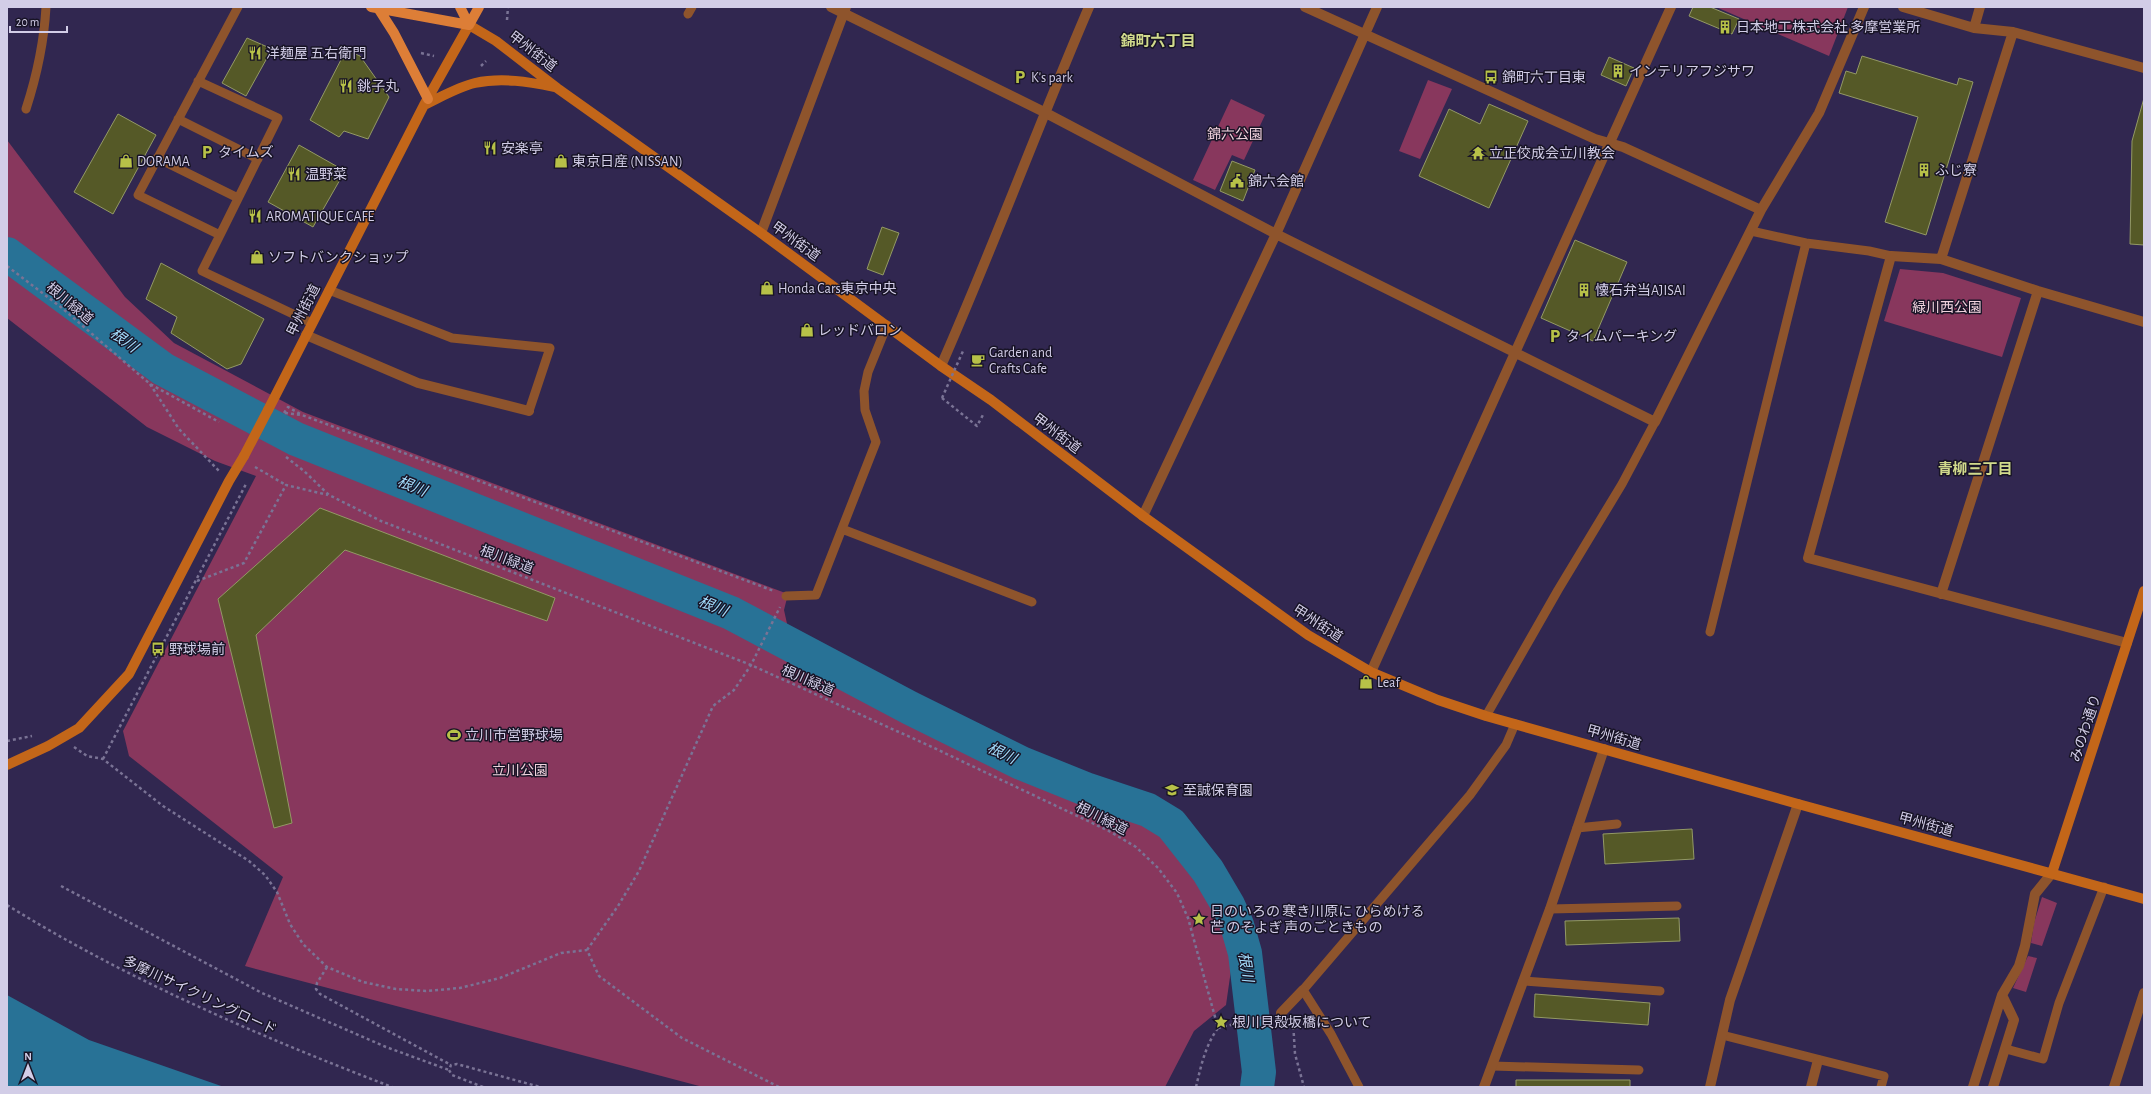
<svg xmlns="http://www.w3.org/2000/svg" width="2151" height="1094" font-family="'Alegreya Sans','Noto Sans JP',sans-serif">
	<rect width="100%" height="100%" fill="#312750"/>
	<path fill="#88375d" d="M1716 7H1848L1829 56Z
		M1428 80 1452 89 1420 159 1399 151Z
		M1231 99 1265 115 1244 160 1232 155 1215 190 1193 180Z
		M7 140 125 297 174 343 303 412 788 594 784 610 797 669 1003 765 1138 817 1177 846 1205 885 1224 921 1231 970 1226 1005 1194 1031 1165 1087H703L245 966 283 877 129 756 123 731 256 476 215 461 147 427 7 318Z
		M1900 269 1943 273 2021 298 2002 357 1884 321Z
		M2042 897 2057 903 2042 946 2031 943 2034 923Z
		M2028 956 2037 958 2026 992 2013 988Z"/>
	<path fill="#287296" d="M7 995 89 1040 224 1087H7Z"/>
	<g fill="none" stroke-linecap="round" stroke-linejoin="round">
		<path stroke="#287296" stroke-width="34" d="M7 254 163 369 296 439 731 613 910 708 1021 763 1088 790 1148 810 1171 824 1208 871 1228 905 1237 925 1245 953 1259 1072 1257 1087"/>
	</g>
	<path fill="#555927" stroke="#939965" d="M1693 7H1710L1739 19 1732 34 1689 16Z
		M247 38 272 49 246 96 222 83Z
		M346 50 360 56 389 97 368 139 344 131 339 137 310 120Z
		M1862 56 1957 85 1959 78 1973 82 1926 235 1885 222 1918 117 1839 93 1846 71 1856 74Z
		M1609 57 1634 68 1626 86 1601 75Z
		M2144 98V245L2130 244 2132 141Z
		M1489 104 1528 121 1489 208 1419 176 1449 109 1480 124Z
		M118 114 156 135 113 214 74 192Z
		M299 145 345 171 313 227 268 202Z
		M1232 161 1255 170 1243 201 1220 191Z
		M882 227 899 233 883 275 867 269Z
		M1575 240 1627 262 1593 341 1541 318Z
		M161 263 264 319 241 364 227 369 171 333 177 317 146 299Z
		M320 508 555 598 547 621 345 550 256 635 292 823 274 828 218 599Z
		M1692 829 1694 859 1605 864 1603 834Z
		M1679 918 1680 941 1566 945 1565 921Z
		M1535 994 1650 1003 1648 1025 1534 1017Z
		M1516 1080H1630V1087H1516Z"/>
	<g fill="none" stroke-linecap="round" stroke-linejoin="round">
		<path stroke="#7a7395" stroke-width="2.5" stroke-dasharray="3 3" stroke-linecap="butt" d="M507 20 508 7
			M421 53 434 56
			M481 66 486 61
			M7 266 62 308 150 384 219 422
			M150 384 179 429 219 471
			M942 398 977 426 984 413
			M284 413 288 407 300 414
			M285 413 302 415 774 591
			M286 457 304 471 329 495 381 521 751 665 932 747 1109 831 1136 847 1158 868 1177 893 1188 918 1218 1028
			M255 467 286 485
			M197 581 244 563 286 485 328 495
			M7 741 32 736
			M74 747 87 756 103 759 163 806 249 861 265 875 277 892 290 924 303 944 327 967 363 982 396 989 426 991 460 988 500 978 561 953 587 950 599 976 682 1038 779 1087
			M103 759 246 484
			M61 886 262 993 386 1047 449 1070
			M7 905C128 980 259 1036 392 1087
			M587 950 618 906 639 871 713 706 734 690 751 665 780 607
			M327 967 317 983 316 989 320 994 451 1065
			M1293 1021 1295 1054 1304 1087
			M1218 1028 1268 1016
			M483 1087 452 1075 449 1070 451 1065 457 1064 540 1087
			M1196 1087C1201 1066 1205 1046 1218 1028"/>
		<path stroke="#8e542c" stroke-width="9" d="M238 7 138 195 220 235 202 271 312 323
			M688 14 692 7
			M198 81 278 118 220 235
			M26 109C37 75 44 43 46 7
			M178 119 258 159
			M157 158 238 198
			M1751 231 1806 243 1869 251 1891 256
			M329 290 452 338 550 348 529 411
			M842 529 1032 602
			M786 596 816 595 876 442 865 410 864 391 868 372 887 325
			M1710 632 1806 243
			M1486 716 1558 590 1622 484 1655 422
			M1577 828 1617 824
			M1550 909 1677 906
			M1523 981 1660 991
			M1722 1035 1884 1076 1881 1087
			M2006 1049 2043 1059 2059 1003 2104 887
			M1492 1066 1639 1070
			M1359 1087 1331 1034 1303 990 1470 795 1506 745 1515 724"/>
		<path stroke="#8e542c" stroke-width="10" d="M831 7 1044 112 1276 234 1655 422 1761 210 1819 113 1864 7
			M1305 7 1595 139 1623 147 1761 210
			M1903 7 1974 28 2013 32 1941 259
			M1974 28 1980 7
			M2013 32 2144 68
			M761 233 846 7
			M306 335 418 383 529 411
			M941 366C993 248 1038 126 1089 7
			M1143 516 1276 234 1377 7
			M1941 594 2038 291
			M2127 643 1808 558 1891 256 1941 259 2038 291 2144 322
			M1371 672 1671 7
			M1281 1013 1303 990
			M1484 1087 1550 909 1604 749
			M1710 1087 1730 1000 1798 804
			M1811 1087 1818 1060
			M1973 1087 2002 995 2019 966 2025 946 2035 894 2052 873
			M1993 1087 2014 1020 2002 995
			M2114 1087 2144 993"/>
		<path stroke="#c36619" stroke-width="10" d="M424 105C441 97 458 87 475 83 502 77 529 82 555 87
			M268 410 424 105 469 25 496 41 557 88 761 233 941 366 991 400 1143 516 1308 635 1371 672 1438 700 1486 716 1798 804 2144 899
			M7 765 48 746 79 728 129 674 229 481 244 456
			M2052 873 2144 591"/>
		<path stroke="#dd7e37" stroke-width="10" d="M371 7 469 25
			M460 7 469 25
			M378 8 394 33 428 99
			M469 25 479 7"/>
		<path stroke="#7a7395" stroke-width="2.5" stroke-dasharray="3 3" stroke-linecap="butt" d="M942 398 963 351"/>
		<path stroke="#c36619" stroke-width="10" d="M244 456 268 410"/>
	</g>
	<defs>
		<g id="building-bare" transform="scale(1.08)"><path d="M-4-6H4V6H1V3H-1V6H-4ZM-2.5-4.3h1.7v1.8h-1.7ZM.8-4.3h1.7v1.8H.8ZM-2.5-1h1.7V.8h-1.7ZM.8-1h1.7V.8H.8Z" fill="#b7c148" stroke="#181426" stroke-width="2.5" paint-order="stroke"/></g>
		<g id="restaurant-bare" transform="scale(1.08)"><path d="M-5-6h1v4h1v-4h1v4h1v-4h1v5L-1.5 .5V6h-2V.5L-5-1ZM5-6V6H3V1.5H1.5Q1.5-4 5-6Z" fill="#b7c148" stroke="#181426" stroke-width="2.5" paint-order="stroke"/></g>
		<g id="parking-bare" transform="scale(1.08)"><path d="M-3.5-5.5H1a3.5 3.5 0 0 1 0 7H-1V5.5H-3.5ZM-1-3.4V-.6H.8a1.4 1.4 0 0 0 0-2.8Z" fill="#b7c148" stroke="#181426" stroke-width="2.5" paint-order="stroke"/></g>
		<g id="bus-bare" transform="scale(1.08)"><path d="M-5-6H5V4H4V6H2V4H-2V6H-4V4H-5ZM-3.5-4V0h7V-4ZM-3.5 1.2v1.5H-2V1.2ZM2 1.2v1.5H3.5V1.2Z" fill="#b7c148" stroke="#181426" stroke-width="2.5" paint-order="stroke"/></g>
		<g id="temple-bare" transform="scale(1.08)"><path d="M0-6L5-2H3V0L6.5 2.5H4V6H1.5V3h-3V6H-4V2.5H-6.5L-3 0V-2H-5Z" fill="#b7c148" stroke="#181426" stroke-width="2.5" paint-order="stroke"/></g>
		<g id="shop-bare" transform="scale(1.08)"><path d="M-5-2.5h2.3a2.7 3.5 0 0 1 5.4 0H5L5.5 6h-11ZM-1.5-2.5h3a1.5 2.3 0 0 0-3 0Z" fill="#b7c148" stroke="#181426" stroke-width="2.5" paint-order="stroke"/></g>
		<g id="civic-bare" transform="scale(1.08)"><path d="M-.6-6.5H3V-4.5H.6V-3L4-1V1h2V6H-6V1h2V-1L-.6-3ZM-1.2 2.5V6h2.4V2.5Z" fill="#b7c148" stroke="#181426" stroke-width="2.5" paint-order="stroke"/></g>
		<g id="cafe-bare" transform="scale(1.08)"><path d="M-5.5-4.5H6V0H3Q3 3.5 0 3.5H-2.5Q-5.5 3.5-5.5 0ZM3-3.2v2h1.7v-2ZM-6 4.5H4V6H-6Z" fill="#b7c148" stroke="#181426" stroke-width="2.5" paint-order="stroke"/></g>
		<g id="stadium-bare" transform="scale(1.08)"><path d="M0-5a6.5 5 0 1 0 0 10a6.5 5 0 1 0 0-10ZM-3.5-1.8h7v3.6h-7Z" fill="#b7c148" stroke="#181426" stroke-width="2.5" paint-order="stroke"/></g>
		<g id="school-bare" transform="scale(1.08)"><path d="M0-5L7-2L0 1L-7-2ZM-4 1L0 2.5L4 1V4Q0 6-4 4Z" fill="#b7c148" stroke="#181426" stroke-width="2.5" paint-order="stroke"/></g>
		<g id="sight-bare" transform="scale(1.08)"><path d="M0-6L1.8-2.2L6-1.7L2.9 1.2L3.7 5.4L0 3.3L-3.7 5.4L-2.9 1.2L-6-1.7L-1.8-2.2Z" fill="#b7c148" stroke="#181426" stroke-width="2.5" paint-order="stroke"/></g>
	</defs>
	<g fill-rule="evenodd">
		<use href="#building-bare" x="1725" y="27"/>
		<use href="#restaurant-bare" x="255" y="53"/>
		<use href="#building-bare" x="1618" y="71"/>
		<use href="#parking-bare" x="1020" y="77"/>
		<use href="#bus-bare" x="1491" y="77"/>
		<use href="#restaurant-bare" x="346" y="86"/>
		<use href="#restaurant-bare" x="490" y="148"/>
		<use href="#parking-bare" x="207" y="152"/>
		<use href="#temple-bare" x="1478" y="153"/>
		<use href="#shop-bare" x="126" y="161"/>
		<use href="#shop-bare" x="561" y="161"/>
		<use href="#building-bare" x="1924" y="170"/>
		<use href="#restaurant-bare" x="294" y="174"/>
		<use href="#civic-bare" x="1237" y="181"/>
		<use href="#restaurant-bare" x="255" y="216"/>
		<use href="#shop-bare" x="257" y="257"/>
		<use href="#shop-bare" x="767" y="288"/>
		<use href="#building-bare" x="1584" y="290"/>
		<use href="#shop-bare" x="807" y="330"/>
		<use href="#parking-bare" x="1555" y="336"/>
		<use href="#cafe-bare" x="978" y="360"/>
		<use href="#bus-bare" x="158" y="649"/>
		<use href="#shop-bare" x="1366" y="682"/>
		<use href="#stadium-bare" x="454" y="735"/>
		<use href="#school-bare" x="1172" y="790"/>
		<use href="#sight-bare" x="1199" y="919"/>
		<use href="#sight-bare" x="1221" y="1022"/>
	</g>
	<g text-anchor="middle" stroke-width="3" stroke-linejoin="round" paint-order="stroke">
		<g font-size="14" fill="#d2cde7" stroke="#181426" text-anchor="start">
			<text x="1736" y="32">日本地工株式会社 多摩営業所</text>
			<text x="266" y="58">洋麺屋 五右衛門</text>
			<text x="1629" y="76">インテリアフジサワ</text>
			<text x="1031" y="82">K's park</text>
			<text x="1502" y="82">錦町六丁目東</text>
			<text x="357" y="91">銚子丸</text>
			<text x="501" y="153">安楽亭</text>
			<text x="218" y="157">タイムズ</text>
			<text x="1489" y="158">立正佼成会立川教会</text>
			<text x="137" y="166">DORAMA</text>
			<text x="572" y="166">東京日産 (NISSAN)</text>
			<text x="1935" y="175">ふじ寮</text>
			<text x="305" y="179">温野菜</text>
			<text x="1248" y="186">錦六会館</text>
			<text x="266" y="221">AROMATIQUE CAFE</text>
			<text x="268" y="262">ソフトバンクショップ</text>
			<text x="778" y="293">Honda Cars東京中央</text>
			<text x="1595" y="295">懐石弁当AJISAI</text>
			<text x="818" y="335">レッドバロン</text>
			<text x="1566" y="341">タイムパーキング</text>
			<text x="989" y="357">Garden and<tspan x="989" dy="16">Crafts Cafe</tspan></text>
			<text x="169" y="654">野球場前</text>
			<text x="1377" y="687">Leaf</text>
			<text x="465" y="740">立川市営野球場</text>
			<text x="1183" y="795">至誠保育園</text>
			<text x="1210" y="916">日のいろの 寒き川原に ひらめける<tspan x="1210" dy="16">芒 のそよぎ 声のごときもの</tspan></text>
			<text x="1232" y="1027">根川貝殻坂橋について</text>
		</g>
		<g font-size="14" fill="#d2cde7" stroke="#181426">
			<text transform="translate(533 51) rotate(38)" y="5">甲州街道</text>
			<text transform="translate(796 241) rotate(36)" y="5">甲州街道</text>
			<text transform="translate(70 303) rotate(40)" y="5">根川緑道</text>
			<text transform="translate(303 310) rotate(-63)" y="5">甲州街道</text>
			<text transform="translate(1057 433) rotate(37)" y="5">甲州街道</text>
			<text transform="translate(507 559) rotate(21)" y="5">根川緑道</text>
			<text transform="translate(1318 623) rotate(33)" y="5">甲州街道</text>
			<text transform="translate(808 680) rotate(24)" y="5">根川緑道</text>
			<text transform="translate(2085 728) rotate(-72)" y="5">みのわ通り</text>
			<text transform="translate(1614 737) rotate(16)" y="5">甲州街道</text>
			<text transform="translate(1102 818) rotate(27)" y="5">根川緑道</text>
			<text transform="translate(1926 824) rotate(15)" y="5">甲州街道</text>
			<text transform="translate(200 995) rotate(25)" y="5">多摩川サイクリングロード</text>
		</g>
		<g font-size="14" fill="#f0d2dd" stroke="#181426">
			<text x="1235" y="139">錦六公園</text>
			<text x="1947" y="312">緑川西公園</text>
			<text x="520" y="775">立川公園</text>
		</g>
		<g font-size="15" font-weight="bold" fill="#d1da8c" stroke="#181426">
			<text x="1158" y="46">錦町六丁目</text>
			<text x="1975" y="474">青柳三丁目</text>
		</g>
		<g font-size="15" font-style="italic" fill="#a3dbfb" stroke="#181426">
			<text transform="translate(124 340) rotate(36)" y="5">根川</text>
			<text transform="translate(412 486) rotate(22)" y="5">根川</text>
			<text transform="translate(713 606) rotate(22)" y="5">根川</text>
			<text transform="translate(1002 753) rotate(26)" y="5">根川</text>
			<text transform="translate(1246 967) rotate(81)" y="5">根川</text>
		</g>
	</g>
	<rect width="2151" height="1094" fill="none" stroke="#d2cde7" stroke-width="16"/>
	<g transform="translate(28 1066)" stroke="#181426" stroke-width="3" paint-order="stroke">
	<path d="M0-3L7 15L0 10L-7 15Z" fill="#d2cde7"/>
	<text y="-6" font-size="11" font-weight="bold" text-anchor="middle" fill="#d2cde7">N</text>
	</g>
	<path d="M10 26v6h57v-6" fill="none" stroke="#d2cde7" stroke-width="2"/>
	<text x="16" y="26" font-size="12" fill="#d2cde7" stroke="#181426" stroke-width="3" paint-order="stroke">20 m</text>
</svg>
